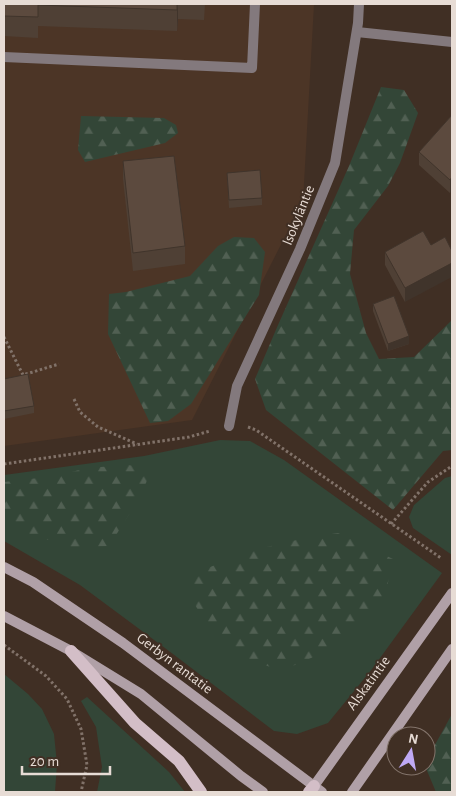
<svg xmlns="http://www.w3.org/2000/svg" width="456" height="796" font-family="'Alegreya Sans',sans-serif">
	<defs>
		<pattern id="forest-firs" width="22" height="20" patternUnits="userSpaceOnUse" patternTransform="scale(1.25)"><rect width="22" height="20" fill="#334637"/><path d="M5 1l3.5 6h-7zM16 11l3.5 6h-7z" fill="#516053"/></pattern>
	</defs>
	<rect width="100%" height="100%" fill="#402f24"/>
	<path fill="#4c3526" d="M4 4H314L303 201 192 420 4 446Z"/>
	<path fill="#334637" d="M220 440 250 441 284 460 442 573 372 669 328 723 297 734 274 731 173 654 80 585 4 541V475L144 456Z
		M452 476V555L413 528 409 517 414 505 445 478Z
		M4 674 28 694 42 709 54 734 57 764 55 792H4Z
		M87 697 169 772 185 792H97L102 767 96 727 81 701Z"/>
	<path fill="url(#forest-firs)" d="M381 87 404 90 418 113 400 163 388 186 354 230 350 274 366 333 379 359 414 357 452 320V450L443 451 393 510 266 410 255 379 278 325 349 166Z
		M81 116 164 118 176 125 178 133 165 143 85 162 78 150Z
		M234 237 254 238 265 252 259 295 191 404 168 421 150 423 108 334 109 294 126 292 190 276 218 246Z
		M128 465 153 468 137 502 109 546 74 548 11 528 4 523V482L56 476 87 468Z
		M338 533 393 559 384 601 341 645 281 671 222 649 192 600 194 573 258 549 305 538Z
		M452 714V792H436L425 766 426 761Z"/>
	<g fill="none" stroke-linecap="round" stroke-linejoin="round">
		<path stroke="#817269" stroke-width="3" stroke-dasharray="2.5 2.5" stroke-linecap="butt" d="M4 337 23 375 59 364
			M74 399 80 412 98 427 137 444
			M248 427 256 430 441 558
			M4 464 189 437 210 431
			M391 524 428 482 452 466
			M4 645 46 676 67 699 81 729 87 765 81 792"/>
		<path stroke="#83797d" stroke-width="10" d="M357 32 452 42
			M4 57 252 68 255 4"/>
		<path stroke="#83797d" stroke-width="10" d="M229 426 237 386 300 249 335 163 358 23 359 4"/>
		<path stroke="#b0a0a7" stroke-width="10" d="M4 567 33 582 123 643 322 792
			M4 616 71 651 141 694 241 776 263 792
			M314 786 452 593
			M352 792 452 649"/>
		<path stroke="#d3bec7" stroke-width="12" d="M71 651 135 723 179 761 201 792
			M309 792 314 786"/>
	</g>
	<path fill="#4f4035" d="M4 4H205L204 20 178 19 177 31 38 26V38L4 36Z
		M452 115 450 193 419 165V152Z
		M123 161 185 246V264L133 271 123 179Z
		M227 173 262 198V205L229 208Z
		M431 245 405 302 385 265V252Z
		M373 304 409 344 388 351 373 311Z
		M4 379 34 406V413L4 419Z"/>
	<path fill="#40342b" d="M178 4V19L177 31V10Z
		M452 177V191L450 193V180Z
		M452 263V277L405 302V288Z
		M409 336V344L388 351V344Z"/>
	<path fill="#5c4a3e" stroke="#40342b" d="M4 4H177V10L38 5V17L4 16Z
		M452 115V177L450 180 419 152Z
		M174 156 185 246 133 253 123 161Z
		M260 170 262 198 229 200 227 173Z
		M423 231 431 245 445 237 452 251V263L405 288 385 252Z
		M394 296 409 336 388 344 373 304Z
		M28 374 34 406 4 411V379Z"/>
	<g text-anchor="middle" stroke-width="4" stroke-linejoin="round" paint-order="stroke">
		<g font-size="15" fill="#e7dcd5" stroke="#402f24">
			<text transform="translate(298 215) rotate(-68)" y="5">Isokyläntie</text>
			<text transform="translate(175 663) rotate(37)" y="5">Gerbyn rantatie</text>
			<text transform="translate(368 683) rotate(-54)" y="5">Alskatintie</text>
		</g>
	</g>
	<rect width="456" height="796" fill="none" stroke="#e7dcd5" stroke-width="10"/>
	<g transform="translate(411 751) rotate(11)"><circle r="24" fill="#402f24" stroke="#83746b"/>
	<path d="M0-4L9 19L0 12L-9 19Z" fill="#bfa9f4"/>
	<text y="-8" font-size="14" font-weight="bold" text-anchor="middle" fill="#e7dcd5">N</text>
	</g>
	<path d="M22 766v8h88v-8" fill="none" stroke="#e7dcd5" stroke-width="2.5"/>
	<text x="30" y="766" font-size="15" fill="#e7dcd5" stroke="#402f24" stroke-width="4" paint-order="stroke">20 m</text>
</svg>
